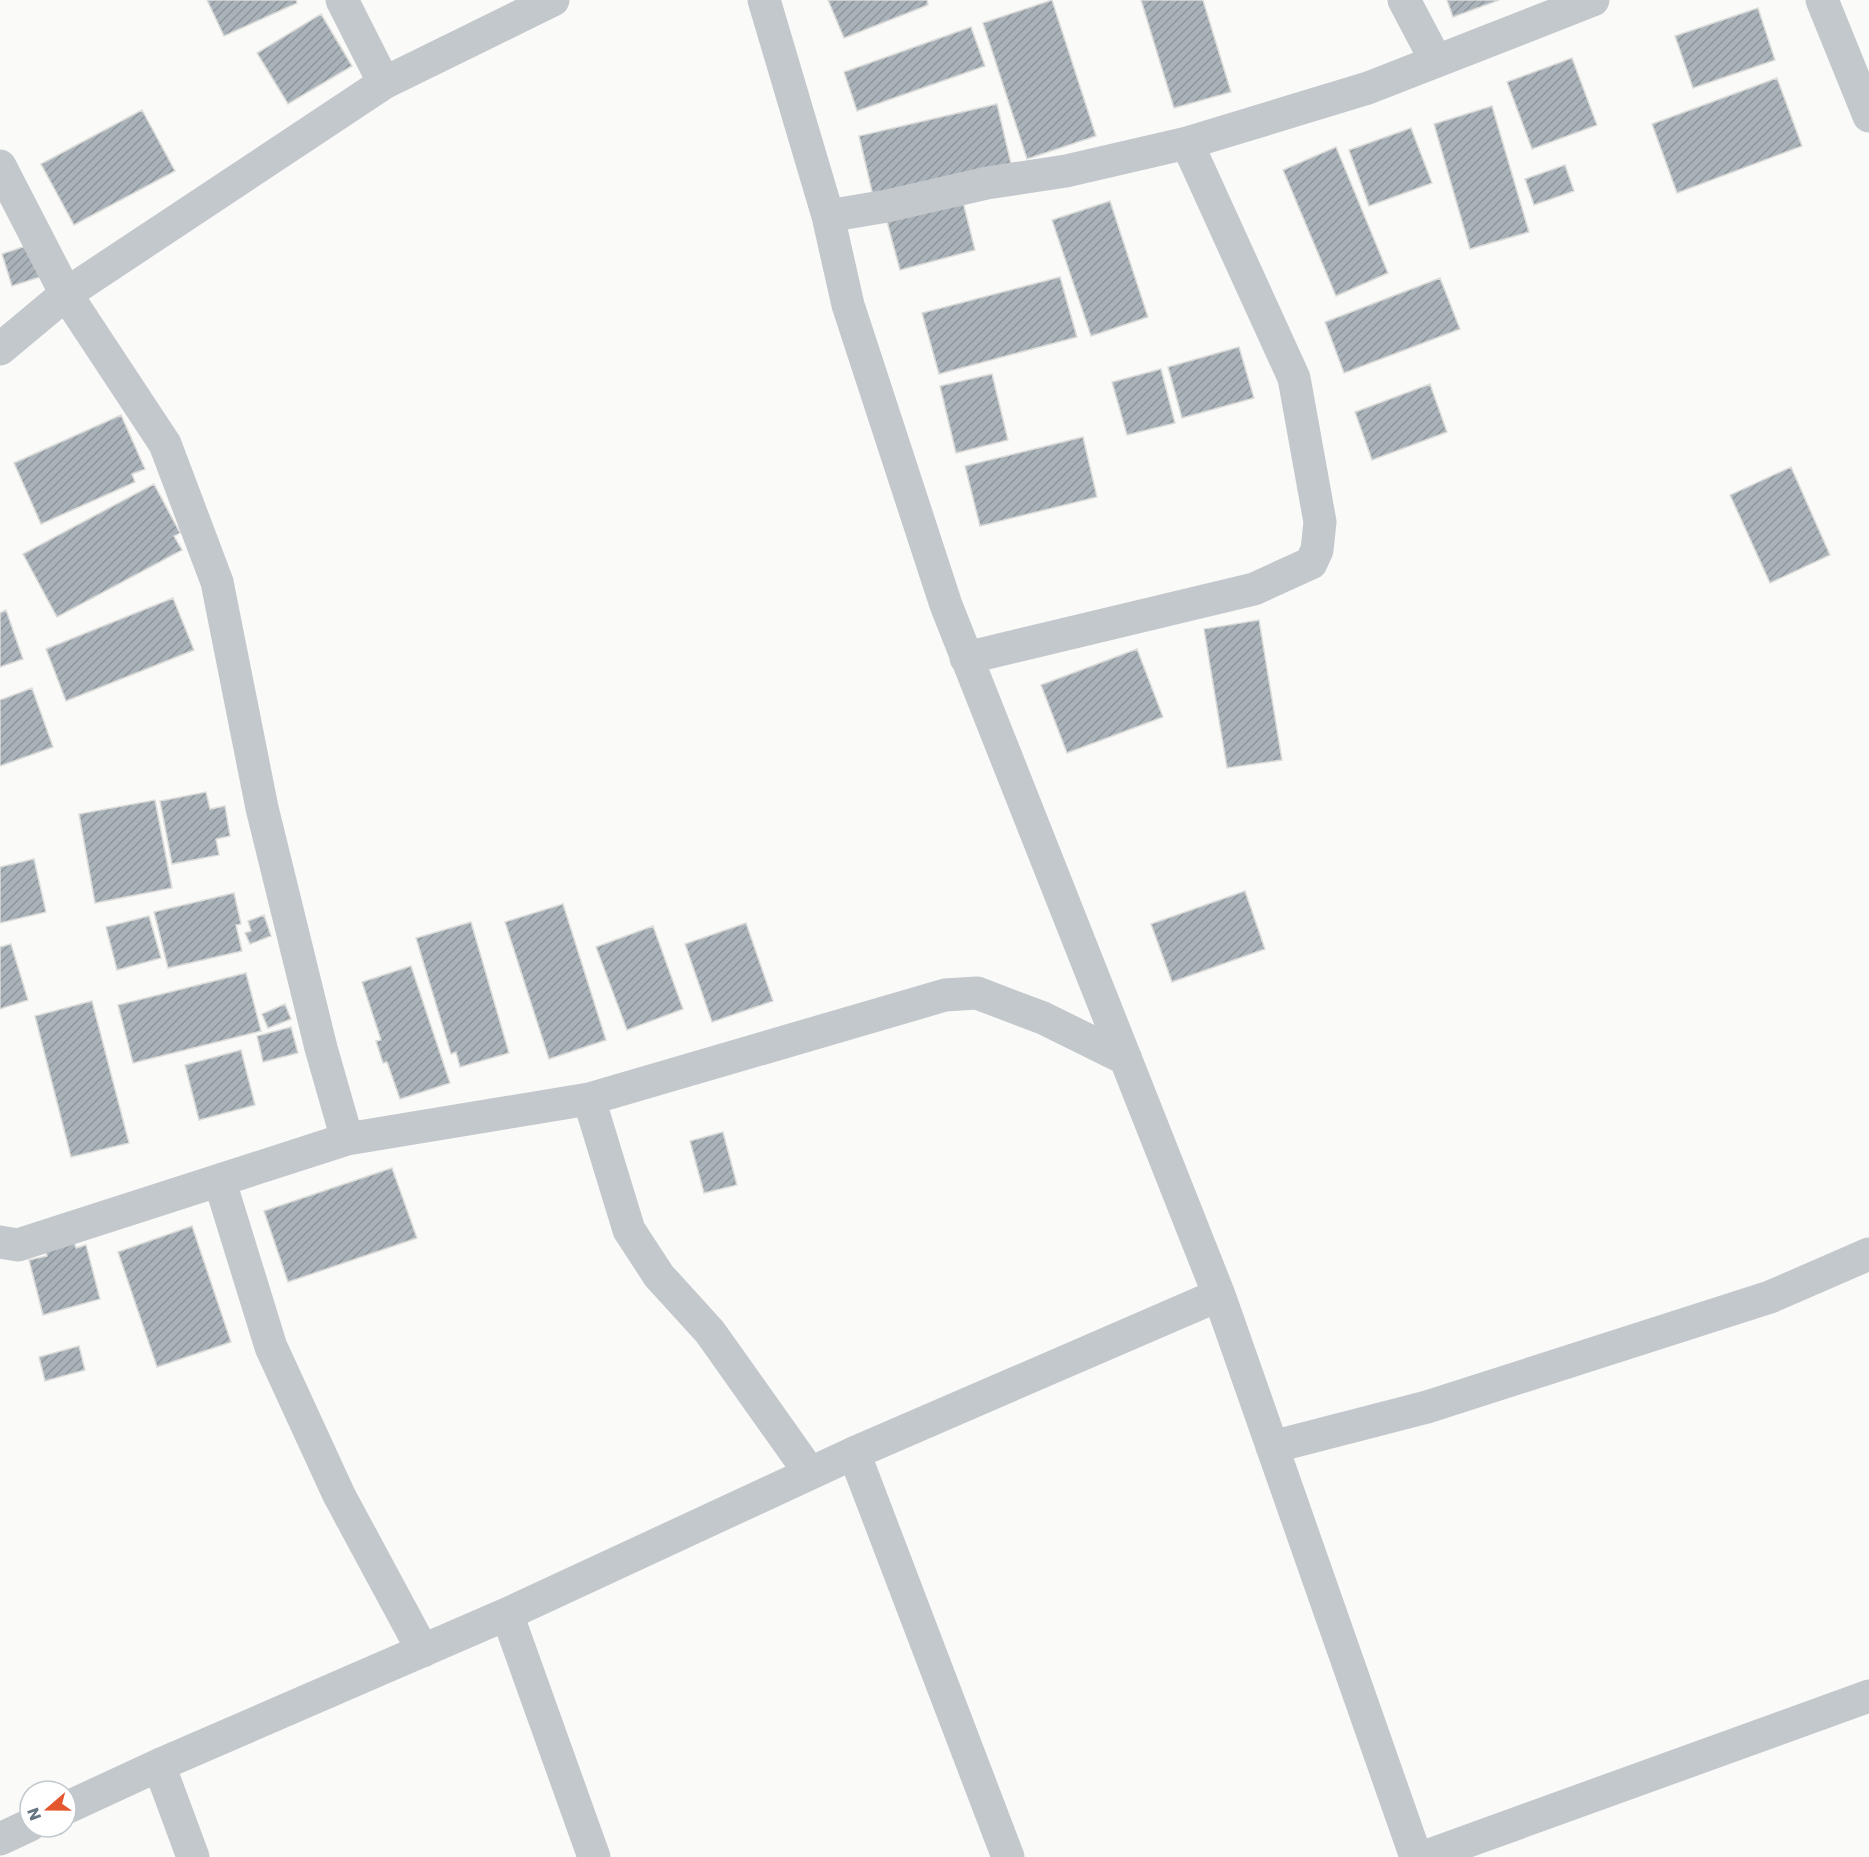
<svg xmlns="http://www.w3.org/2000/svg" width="1869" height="1857" font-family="Poppins,sans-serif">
	<defs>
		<pattern id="building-hatch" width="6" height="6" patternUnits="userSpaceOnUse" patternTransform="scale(1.5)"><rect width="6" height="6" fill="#aab3b9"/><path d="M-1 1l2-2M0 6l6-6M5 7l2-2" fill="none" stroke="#8e969c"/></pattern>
	</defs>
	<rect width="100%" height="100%" fill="#fafaf8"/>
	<path fill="url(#building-hatch)" stroke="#dcdcda" stroke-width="1.5" d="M207 0H296L297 3 224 36Z
		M828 0H927L928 5 844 38Z
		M1052 0 1096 136 1027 159 983 23Z
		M1141 0H1203L1231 92 1174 108Z
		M1447 0H1499L1453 17Z
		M1758 8 1775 60 1693 88 1675 36Z
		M321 14 352 66 288 104 257 53Z
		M971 27 985 66 857 111 844 72Z
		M1572 58 1597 125 1532 149 1507 82Z
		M1777 78 1802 146 1677 193 1652 124Z
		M997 104 1012 168 874 200 859 136Z
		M1492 106 1529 232 1470 249 1434 124Z
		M142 110 175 171 74 225 41 164Z
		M1411 128 1432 183 1369 206 1349 150Z
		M1336 147 1388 273 1336 296 1283 170Z
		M1565 165 1574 191 1534 205 1525 179Z
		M961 194 975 250 900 270 885 214Z
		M1110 201 1148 317 1091 336 1052 220Z
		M29 245 40 277 12 286 2 254Z
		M1060 277 1077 337 939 374 922 313Z
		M1440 278 1460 329 1344 373 1325 322Z
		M1239 347 1254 398 1182 418 1168 367Z
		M1161 369 1175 423 1127 435 1112 382Z
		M992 374 1008 440 956 453 940 386Z
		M1430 384 1447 432 1372 460 1355 412Z
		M121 415 145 469 132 474 135 482 41 524 14 463Z
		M1083 437 1097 497 980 526 965 466Z
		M1791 467 1830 555 1770 583 1730 495Z
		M154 484 180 533 174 536 182 550 57 617 23 554Z
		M173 598 194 650 66 701 46 649Z
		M6 610 23 659 0 667V613Z
		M1259 620 1282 760 1227 768 1204 629Z
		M1137 649 1163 717 1067 753 1041 685Z
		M32 688 53 747 0 766V700Z
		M206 792 210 809 225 806 230 836 216 839 219 855 172 864 160 801Z
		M155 800 172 888 95 903 79 814Z
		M34 859 46 912 0 923V867Z
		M1245 891 1265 949 1172 982 1151 924Z
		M234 893 241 924 236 925 242 951 168 968 154 912Z
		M563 904 606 1040 549 1059 505 922Z
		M264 915 271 936 250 944 245 933 251 931 248 921Z
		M149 916 161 958 117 970 106 927Z
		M471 922 509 1053 460 1067 456 1052 451 1054 416 938Z
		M746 923 773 1001 712 1022 685 944Z
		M653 926 683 1009 627 1030 596 947Z
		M11 944 28 1000 0 1009V947Z
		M411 966 450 1083 400 1099 387 1062 383 1063 376 1041 381 1040 362 982Z
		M246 973 261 1031 133 1063 118 1005Z
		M92 1001 129 1143 71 1157 35 1016Z
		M285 1004 291 1019 268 1028 262 1014Z
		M291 1027 298 1053 263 1062 257 1036Z
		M241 1050 255 1105 199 1120 185 1065Z
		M723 1132 737 1185 704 1193 690 1141Z
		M392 1168 417 1238 288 1282 264 1211Z
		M192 1226 231 1342 157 1367 118 1252Z
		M74 1242 76 1248 86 1245 100 1299 43 1315 29 1260 47 1256 45 1249Z
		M79 1346 85 1370 45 1381 39 1357Z"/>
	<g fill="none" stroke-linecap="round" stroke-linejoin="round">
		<path stroke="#c3c8cc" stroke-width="33" d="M342 0 384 83
			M764 0 828 216 848 305 946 605 1219 1295 1416 1857
			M1404 0 1435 59
			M1822 0 1869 116
			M0 166 66 294 165 444 217 582 262 808 321 1048 347 1139
			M828 216 887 206 987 183 1066 171 1187 143 1368 88 1593 0
			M0 349 66 294 384 83 553 0
			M966 658 1254 589 1311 563 1317 550 1320 522 1294 378 1187 143
			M589 1099 629 1230 659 1276 710 1332 810 1473
			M220 1182 271 1347 339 1495 423 1651
			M0 1242 18 1245 347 1139 589 1099 945 995 977 993 1043 1018 1126 1059
			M1272 1447 1427 1407 1770 1297 1869 1254
			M854 1453 1008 1857
			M507 1614 594 1857
			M159 1765 193 1857
			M66 1808 159 1765 507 1614 854 1453 1219 1295
			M0 1839 30 1825
			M1424 1857 1869 1696"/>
	</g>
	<g transform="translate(48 1809) rotate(250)"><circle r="28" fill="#ffffff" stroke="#c1c8cd" stroke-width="1.5"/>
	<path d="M0-4.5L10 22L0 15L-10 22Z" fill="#e4572e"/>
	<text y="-9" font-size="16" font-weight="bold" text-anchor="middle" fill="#657683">N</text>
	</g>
</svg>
